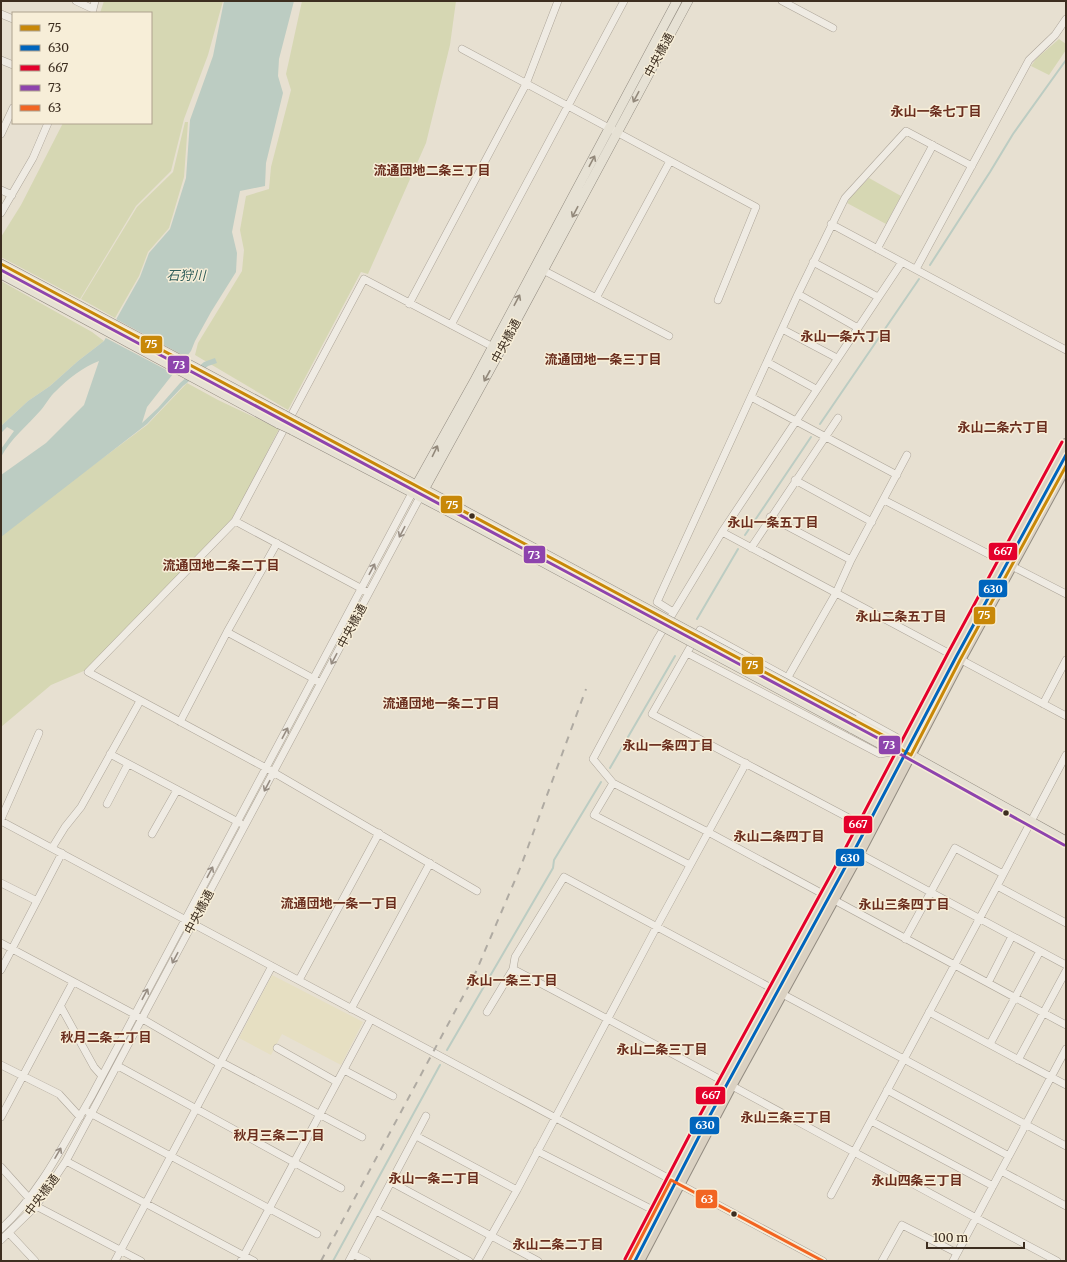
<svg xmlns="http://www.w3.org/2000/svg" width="1067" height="1262" font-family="Merriweather,'Noto Sans JP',serif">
	<rect width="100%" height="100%" fill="#e7e0d1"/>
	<path fill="#e6dfc2" d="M272 975 363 1022 341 1065 282 1034 271 1055 239 1038Z"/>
	<path fill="#d6d7b3" d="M104 1H223L208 55 184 119 171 171 136 206 80 299 1 257V237L21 205 63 123H151V13H100Z
		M302 1H456L450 45 426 143 368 274 361 272 288 410 195 355 198 343 242 271 244 250 240 230 246 196 269 189 271 167 291 90 286 74Z
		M1059 39 1066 44V50L1049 75 1031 66 1036 59Z
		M185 122H188L184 177 169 228 148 252 139 276 115 318 81 299 137 207 173 172Z
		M869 178 901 196 886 224 847 203 850 198Z
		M1 281 92 332 104 341 78 361 50 386 28 401 1 426Z
		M187 383 218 400 279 429 232 520 86 670 51 685 1 727V534L147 425Z"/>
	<path fill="#bcccc2" d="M224 1H294L279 59 278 76 283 93 266 163 265 186 240 191 232 232 237 253 236 272 211 312 195 341 191 351 147 407 142 423 158 408 180 383 204 362 215 358 217 363 208 366 183 386 147 424 1 537V475L46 443 84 405 99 361C83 367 68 379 56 391 50 396 46 404 41 410 27 426 11 438 1 457V449L14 431 7 427 1 433V426L28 401 50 386 78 361 104 341 140 277 149 253 170 229 186 178 190 120 213 56Z"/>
	<path fill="#e7e0d1" d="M114 318 188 358 176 375 104 337Z"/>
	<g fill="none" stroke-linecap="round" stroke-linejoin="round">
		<path stroke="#bcccc2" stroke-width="2" d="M930 265 990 172 1013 134 1066 60
			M820 424 919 279
			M745 535 811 437
			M697 619 738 549
			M610 768 675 656
			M447 1050 553 868 554 860 601 782
			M333 1261 440 1065"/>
		<g stroke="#ada599" stroke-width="8">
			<path id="minor" d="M76 1 93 9
				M782 1 833 28
				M92 13 95 1
				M1 14 13 19
				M462 49 756 207 718 300
				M1 60 13 65
				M1 134 13 108
				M1 190 12 195
				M1 213 33 158 48 123
				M831 224 1066 350
				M877 249 933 145
				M813 262 878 297
				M902 262 722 532 658 638 593 759 613 783 708 832 1066 1025
				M539 268 669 336
				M916 269 1029 60 1055 35 1066 19
				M798 294 858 328
				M596 298 670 161
				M409 304 526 84 558 1
				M451 325 624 1
				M782 329 837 358
				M767 362 816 389
				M751 397 897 475
				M795 480 872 522
				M884 500 1066 594
				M770 517 851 560
				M235 521 366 591
				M722 532 1066 716
				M751 548 838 418
				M673 612 657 602 798 294 845 198 906 131 972 166
				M227 632 318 681
				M687 653 880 754 902 750 896 737 700 630 652 714 866 827
				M788 677 836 593 851 560 907 455
				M1043 704 1066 660
				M180 722 227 632 277 543
				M110 754 240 823
				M613 783 594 815 690 865
				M107 804 128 764
				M1 819 39 733
				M1 821 823 1261
				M152 834 177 790
				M52 848 65 827 81 807 140 701
				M856 852 1066 965
				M1 883 37 901
				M997 886 1066 923
				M477 891 266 768 88 672 235 521 364 279 497 349
				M905 939 955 848 1003 874
				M1 943 134 1014 220 1064
				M513 969 515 957 564 877 1066 1146
				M1 970 62 853
				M299 980 379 833
				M988 983 1012 936
				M61 1007 94 1067 102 1076
				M351 1009 430 863
				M487 1012 513 969C695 1064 875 1165 1057 1261
				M929 1012 1066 1085
				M990 1044 1040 951
				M277 1048 337 1082
				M1018 1060 1066 971
				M221 1062 362 1137
				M1 1065 59 1094 80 1117
				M118 1066 341 1188
				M344 1070 393 1096
				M887 1090 1009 1156
				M88 1112 317 1234
				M1 1117 73 982
				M871 1121 993 1186
				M416 1136 517 1190
				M537 1151 655 1211
				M66 1161 254 1261
				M1 1167 36 1206 141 1261
				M1001 1171 1066 1206
				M391 1182 538 1261
				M831 1195 997 886 1066 755
				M376 1211 469 1261
				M1 1229C41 1192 64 1143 91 1097L412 493
				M9 1233 35 1261
				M1 1240 36 1206 66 1161 420 497
				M353 1254 367 1261
				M115 1261 272 966
				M241 1261 371 1019
				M349 1261 426 1116
				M477 1261 517 1190 657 926 746 763
				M882 1261 902 1225 957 1253
				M953 1261 1066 1049"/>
		</g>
		<g stroke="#928b80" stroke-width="10">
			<path id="major" d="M1 264 284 415
				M1 274 279 424
				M297 422 463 510
				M292 430 459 517
				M412 493 475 380 677 1
				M420 497 500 351 688 1
				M854 720 890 739 902 750 1066 841
				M851 728 886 747 901 750"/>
		</g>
		<g stroke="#928b80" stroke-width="12">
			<path id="highway" d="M629 1261 704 1117 850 849 952 655 1066 444
				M639 1261 731 1086 859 853 960 660 1066 466"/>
		</g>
		<use href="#minor" stroke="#efebe3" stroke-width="7"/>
		<use href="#major" stroke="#e6e1d4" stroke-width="9"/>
		<use href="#highway" stroke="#dad1c2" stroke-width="10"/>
		<path stroke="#afaaa2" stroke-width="2" stroke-dasharray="7 7" stroke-linecap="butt" d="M321 1261 475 974 521 866 586 689"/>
		<g stroke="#928b80" stroke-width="10" stroke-linecap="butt">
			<path id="major-bridge" d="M284 415 297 422
				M279 424 292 430
				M463 510 854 720
				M459 517 851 728"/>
		</g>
		<use href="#major-bridge" stroke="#e6e1d4" stroke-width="9"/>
		<g stroke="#f7eed8" stroke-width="6">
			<path id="bus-1" d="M1 264 890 739 902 750 911 755 960 660 1066 466"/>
		</g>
		<g stroke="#f7eed8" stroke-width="6">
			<path id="bus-2" d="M635 1261 708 1119 854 851 956 657 1066 455"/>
		</g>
		<g stroke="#f7eed8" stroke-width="6">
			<path id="bus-3" d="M625 1259 700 1115 846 847 948 653 1062 442"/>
		</g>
		<g stroke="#f7eed8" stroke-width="6">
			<path id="bus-4" d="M1 270 887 743 900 754 1064 845"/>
		</g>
		<g stroke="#f7eed8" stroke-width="6">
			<path id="bus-5" d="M629 1261 671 1180 823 1261"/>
		</g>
		<use href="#bus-1" stroke="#c88808" stroke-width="3"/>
		<use href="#bus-2" stroke="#0065bd" stroke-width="3"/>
		<use href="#bus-3" stroke="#e4002b" stroke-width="3"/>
		<use href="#bus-4" stroke="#8e44ad" stroke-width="3"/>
		<use href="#bus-5" stroke="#f26522" stroke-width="3"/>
	</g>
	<defs><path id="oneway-shaft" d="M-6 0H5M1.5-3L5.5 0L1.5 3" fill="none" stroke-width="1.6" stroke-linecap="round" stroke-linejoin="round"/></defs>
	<g stroke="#92887a">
		<use href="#oneway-shaft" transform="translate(636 97) rotate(118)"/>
		<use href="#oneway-shaft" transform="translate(592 161) rotate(-62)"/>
		<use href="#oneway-shaft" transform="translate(575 212) rotate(118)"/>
		<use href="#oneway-shaft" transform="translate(517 300) rotate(-62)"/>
		<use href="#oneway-shaft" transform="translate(487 376) rotate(119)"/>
		<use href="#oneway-shaft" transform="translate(435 451) rotate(-64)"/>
	</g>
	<g stroke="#968c82">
		<use href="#oneway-shaft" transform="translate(402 532) rotate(118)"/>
		<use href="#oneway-shaft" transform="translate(372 569) rotate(-62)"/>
		<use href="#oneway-shaft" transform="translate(334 659) rotate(118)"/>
		<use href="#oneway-shaft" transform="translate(285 733) rotate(-62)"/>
		<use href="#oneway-shaft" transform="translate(267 786) rotate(118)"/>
		<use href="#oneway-shaft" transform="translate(210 872) rotate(-62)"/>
		<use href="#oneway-shaft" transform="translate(175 958) rotate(118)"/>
		<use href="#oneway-shaft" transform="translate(145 994) rotate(-62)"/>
		<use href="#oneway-shaft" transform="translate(58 1153) rotate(-60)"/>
	</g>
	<g fill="#3d2e20" stroke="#f7eed8" stroke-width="1.5">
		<circle cx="472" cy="516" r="3.5"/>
		<circle cx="1006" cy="813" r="3.5"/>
		<circle cx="734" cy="1214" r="3.5"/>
	</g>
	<g text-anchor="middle" stroke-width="3" stroke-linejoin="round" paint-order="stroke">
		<g font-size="12" fill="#3d2e20" stroke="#f7eed8">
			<text transform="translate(659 55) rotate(-62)" y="4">中央橋通</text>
			<text transform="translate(506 341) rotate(-62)" y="4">中央橋通</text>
			<text transform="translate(352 626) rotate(-62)" y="4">中央橋通</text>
			<text transform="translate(199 912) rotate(-62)" y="4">中央橋通</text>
			<text transform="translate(42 1195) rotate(-53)" y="4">中央橋通</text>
		</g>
		<g font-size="13" font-weight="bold" fill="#6b2e1e" stroke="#f7eed8">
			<text x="936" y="116">永山一条七丁目</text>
			<text x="432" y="175">流通団地二条三丁目</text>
			<text x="846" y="341">永山一条六丁目</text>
			<text x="603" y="364">流通団地一条三丁目</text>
			<text x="1003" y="432">永山二条六丁目</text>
			<text x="773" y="527">永山一条五丁目</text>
			<text x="221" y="570">流通団地二条二丁目</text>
			<text x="901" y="621">永山二条五丁目</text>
			<text x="441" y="708">流通団地一条二丁目</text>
			<text x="668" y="750">永山一条四丁目</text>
			<text x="779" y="841">永山二条四丁目</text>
			<text x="339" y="908">流通団地一条一丁目</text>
			<text x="904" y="909">永山三条四丁目</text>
			<text x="512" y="985">永山一条三丁目</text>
			<text x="106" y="1042">秋月二条二丁目</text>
			<text x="662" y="1054">永山二条三丁目</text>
			<text x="786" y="1122">永山三条三丁目</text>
			<text x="279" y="1140">秋月三条二丁目</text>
			<text x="434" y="1183">永山一条二丁目</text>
			<text x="917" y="1185">永山四条三丁目</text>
			<text x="558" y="1249">永山二条二丁目</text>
		</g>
		<g font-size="13" font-style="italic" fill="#2f5d5a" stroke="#f7eed8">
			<text x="186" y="280">石狩川</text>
		</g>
	</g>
	<g stroke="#f7eed8" stroke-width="1.5">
		<rect x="140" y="335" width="23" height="19" rx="4" fill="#c88808"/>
		<rect x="167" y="355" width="23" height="19" rx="4" fill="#8e44ad"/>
		<rect x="440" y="495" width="23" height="19" rx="4" fill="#c88808"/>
		<rect x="988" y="542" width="30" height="19" rx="4" fill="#e4002b"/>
		<rect x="523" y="545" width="23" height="19" rx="4" fill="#8e44ad"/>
		<rect x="978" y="579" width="30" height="19" rx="4" fill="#0065bd"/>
		<rect x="973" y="606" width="23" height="19" rx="4" fill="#c88808"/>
		<rect x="741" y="656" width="23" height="19" rx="4" fill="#c88808"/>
		<rect x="878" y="735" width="23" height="20" rx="4" fill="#8e44ad"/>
		<rect x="843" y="815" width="30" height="19" rx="4" fill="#e4002b"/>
		<rect x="835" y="848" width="30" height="19" rx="4" fill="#0065bd"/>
		<rect x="695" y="1086" width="31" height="19" rx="4" fill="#e4002b"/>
		<rect x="689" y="1116" width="31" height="19" rx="4" fill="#0065bd"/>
		<rect x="695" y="1189" width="23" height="20" rx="4" fill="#f26522"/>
	</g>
	<g font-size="11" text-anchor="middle" font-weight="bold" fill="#fff">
		<text x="151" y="348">75</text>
		<text x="179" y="369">73</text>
		<text x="452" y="509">75</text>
		<text x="1003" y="555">667</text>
		<text x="534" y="559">73</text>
		<text x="993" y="593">630</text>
		<text x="984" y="619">75</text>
		<text x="752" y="669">75</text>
		<text x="889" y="749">73</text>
		<text x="858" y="828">667</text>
		<text x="850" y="862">630</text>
		<text x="711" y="1099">667</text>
		<text x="705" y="1129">630</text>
		<text x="707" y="1203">63</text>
	</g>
	<rect width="1067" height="1262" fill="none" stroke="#3d2e20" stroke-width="4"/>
	<rect x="12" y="12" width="140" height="112" fill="#f7eed8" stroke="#ada18e"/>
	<rect x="20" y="25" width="20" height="6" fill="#c88808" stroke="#ada18e"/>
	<text x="48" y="32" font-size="12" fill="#3d2e20">75</text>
	<rect x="20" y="45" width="20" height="6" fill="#0065bd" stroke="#ada18e"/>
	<text x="48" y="52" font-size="12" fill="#3d2e20">630</text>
	<rect x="20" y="65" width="20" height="6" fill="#e4002b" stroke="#ada18e"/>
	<text x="48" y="72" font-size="12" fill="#3d2e20">667</text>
	<rect x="20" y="85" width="20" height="6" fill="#8e44ad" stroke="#ada18e"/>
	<text x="48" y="92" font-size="12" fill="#3d2e20">73</text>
	<rect x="20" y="105" width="20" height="6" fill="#f26522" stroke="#ada18e"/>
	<text x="48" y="112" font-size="12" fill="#3d2e20">63</text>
	<path d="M927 1242v6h97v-6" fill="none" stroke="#3d2e20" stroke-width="2"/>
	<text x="933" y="1242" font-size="12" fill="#3d2e20" stroke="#f7eed8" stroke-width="3" paint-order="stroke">100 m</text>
</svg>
